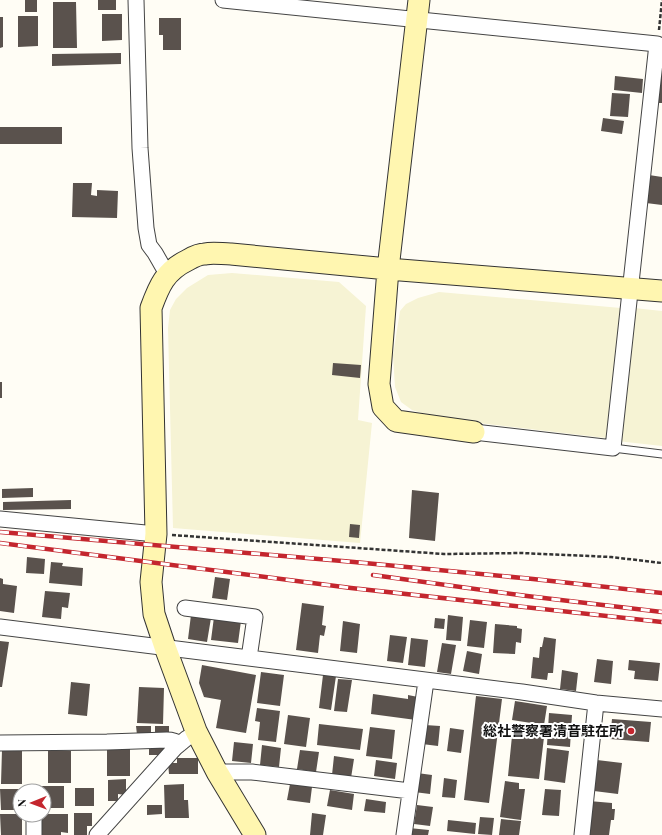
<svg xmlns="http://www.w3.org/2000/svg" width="662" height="835" font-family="'Playfair Display','Noto Sans JP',serif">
	<rect width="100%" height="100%" fill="#fffdf5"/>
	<path fill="#f6f3d4" d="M232 273 339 282 366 306 358 420 372 423 360 543 173 528 168 328 170 310 176 299 187 288 208 275Z
		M439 292 621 308 606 438 437 418 412 410 401 402 395 387 393 355 400 311 406 304 418 298Z
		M634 308 662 311V446L617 441Z"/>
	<path fill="#5a524d" d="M25 0H37V12H25Z
		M98 0H116V10H98Z
		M53 2H76L77 48H53Z
		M102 14H122V40L102 41Z
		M18 16H38V46L18 47Z
		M0 17H3V47L0 48Z
		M159 18H181V50H163V35H159Z
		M121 53V64L52 66V54Z
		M662 61V103H657Z
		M615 76 643 79 642 93 614 90Z
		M612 93 630 94 628 117 610 116Z
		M603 118 624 121 622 134 601 131Z
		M0 127H62V144H0Z
		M649 175 662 177V205L646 203Z
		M73 183H92L91 195 97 196V190L118 191 117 218 72 217Z
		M333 363 361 365 360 378 332 375Z
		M0 382H2V398H0Z
		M33 488V497L2 498V489Z
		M412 490 439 493 435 541 409 538Z
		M71 500V509L3 510V502Z
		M350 524 360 525 359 538 349 537Z
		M27 557 45 559 44 574 26 573Z
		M51 562 63 563 62 566 83 568 82 586 49 583Z
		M215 577 230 579 227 600 212 598Z
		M0 578 3 579V584L17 586 14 613 0 611Z
		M45 591 70 593 68 608 62 607 61 619 42 617Z
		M302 603 324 606 322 625 326 626 324 636 320 635 318 653 296 650Z
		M191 615 211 618 207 642 188 639Z
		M448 615 463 617 461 641 446 640Z
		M214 617 241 621 238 643 211 640Z
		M435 618 445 619 444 629 434 628Z
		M470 620 487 622 484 648 467 646Z
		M343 621 360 624 357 653 340 651Z
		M495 624 517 626V628L522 629 521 643 516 642 515 654 493 653Z
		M390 635 407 637 403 663 387 661Z
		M544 637 556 639 553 673H548L547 680 531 678 533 657 539 658 540 647H542Z
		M411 638 428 640 425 667 408 665Z
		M0 641 9 642 2 687H0Z
		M442 643 456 645 451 674 437 672Z
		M467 651 482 654 479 674 463 671Z
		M597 659 613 661 611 684 594 682Z
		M629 660 660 663 658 681 634 679 635 671 628 670Z
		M202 665 256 675 246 733 216 728 221 700 204 697 199 683Z
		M562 670 578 673 576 691 560 689Z
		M261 672 284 675 280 706 257 703Z
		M323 675 336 676 331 710 319 708Z
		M338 679 352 680 347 712 334 711Z
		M71 682 90 684 87 716 68 714Z
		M139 687 164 688 163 724 137 723Z
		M373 694 408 699V695L418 697 416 720 371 714Z
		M476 696 502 699 489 803 464 800Z
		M515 701 547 706 544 725 512 720Z
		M257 708 280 711 276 742 258 740 260 722 255 721Z
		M549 713 572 715 570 747 547 745Z
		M288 715 310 718 306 747 284 744Z
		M612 719 651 722 649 742 610 739Z
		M319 724 363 729 360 750 317 745Z
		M425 725 440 726 438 746 422 744Z
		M136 726H151V735H137Z
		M155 726H169V734L155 735Z
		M513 726 545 729 539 779 508 776Z
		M370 727 395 730 392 759 366 756Z
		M450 728 464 730 461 753 447 751Z
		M234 742 253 744 251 763 232 761Z
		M164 744V755H149V745Z
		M262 745 281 748 279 767 260 765Z
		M107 747H130V776H107Z
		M547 748 569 751 565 783 544 780Z
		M2 750 22 751V784H1Z
		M48 750 71 751V783H48Z
		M300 750 319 752 316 772 297 769Z
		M334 756 354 759 351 778 332 775Z
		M177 758H198V774H169L168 763H177Z
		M376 760 397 763 395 779 374 776Z
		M597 760 622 763 618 794 594 791Z
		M417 773 432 775 430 794 414 792Z
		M444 778 457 780 455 798 442 797Z
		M126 779V795L118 794V801H108V780Z
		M505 781 519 783V789H525L521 820 500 817Z
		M184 784V800H188L189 818H165L164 785Z
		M290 784 312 787 310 803 287 800Z
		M38 786H64V808H44V791H38Z
		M75 788H94V806H75Z
		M0 789H30V791H20V810H1Z
		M545 789 561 790 559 816 542 815Z
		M330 790 354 794 352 810 327 806Z
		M366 799 386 802 385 813 364 811Z
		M589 801 612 803V809H615L614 820H611L609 835H586Z
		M147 805H162V814L147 815Z
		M417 805 433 807 430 826 414 824Z
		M74 813H92V826H87V835H74Z
		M312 813 326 815 323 835H310Z
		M0 814H20V815H22V835H1Z
		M44 814H68V833L61 832V835H42V815H44Z
		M480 817 494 818 492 835 478 834Z
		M501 819 521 821 519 835H499Z
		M448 820 476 823 475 834 447 831Z
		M409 828 429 830 428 835H409Z"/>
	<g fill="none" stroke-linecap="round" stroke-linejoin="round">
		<g stroke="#444" stroke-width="9">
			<path id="lane" d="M613 448 662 454"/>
		</g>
		<g stroke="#444" stroke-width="17">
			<path id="street" d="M136 0 140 148 146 228 149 245 155 253 167 274
				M223 0 657 44 662 46
				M474 432 613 448 657 44
				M0 519 156 534
				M185 608 255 617 249 658
				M0 627 522 692 596 703 662 709
				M0 743 107 742 167 740C172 740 176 741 180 744
				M217 772H252L410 791
				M34 815V835
				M97 835 175 748 187 738
				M404 835 426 681
				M582 835 596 703"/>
		</g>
		<g stroke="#333" stroke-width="23">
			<path id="secondary" d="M474 432 396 421 383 407 379 384 388 269 662 291
				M255 835 217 772 196 731 165 647 154 614 151 582 156 534 151 308C159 286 165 271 188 260 193 257 199 254 205 254 213 252 222 254 231 254L388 269 419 0"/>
		</g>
		<path stroke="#333" stroke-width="2.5" stroke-dasharray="4 2" stroke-linecap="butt" d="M659 30 662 0
			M172 535 444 554 521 553 611 557 662 563"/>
		<use href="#lane" stroke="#fff" stroke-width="7"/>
		<use href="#street" stroke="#fff" stroke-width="15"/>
		<use href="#secondary" stroke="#fff6b0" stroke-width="21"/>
		<g stroke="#c4262e" stroke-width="4.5">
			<path id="rail" d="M0 532 354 562 533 579 662 593
				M0 543 351 588 662 622
				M373 575 527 596 662 612"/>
		</g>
		<use href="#rail" stroke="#fff" stroke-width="3" stroke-dasharray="9" stroke-linecap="butt"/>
	</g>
	<circle fill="#c4262e" stroke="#fff" stroke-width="1.5" cx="631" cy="731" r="4"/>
	<g text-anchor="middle" stroke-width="4" stroke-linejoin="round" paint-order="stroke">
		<g font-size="14" font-weight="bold" fill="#111" stroke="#fff" text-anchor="end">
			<text x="623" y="736">総社警察署清音駐在所</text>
		</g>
	</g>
	<g transform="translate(32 803) rotate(269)"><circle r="19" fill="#ffffff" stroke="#a0a0a0"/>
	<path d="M0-3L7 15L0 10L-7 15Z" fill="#c4262e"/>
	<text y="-6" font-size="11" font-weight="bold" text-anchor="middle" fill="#111111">N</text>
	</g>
</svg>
